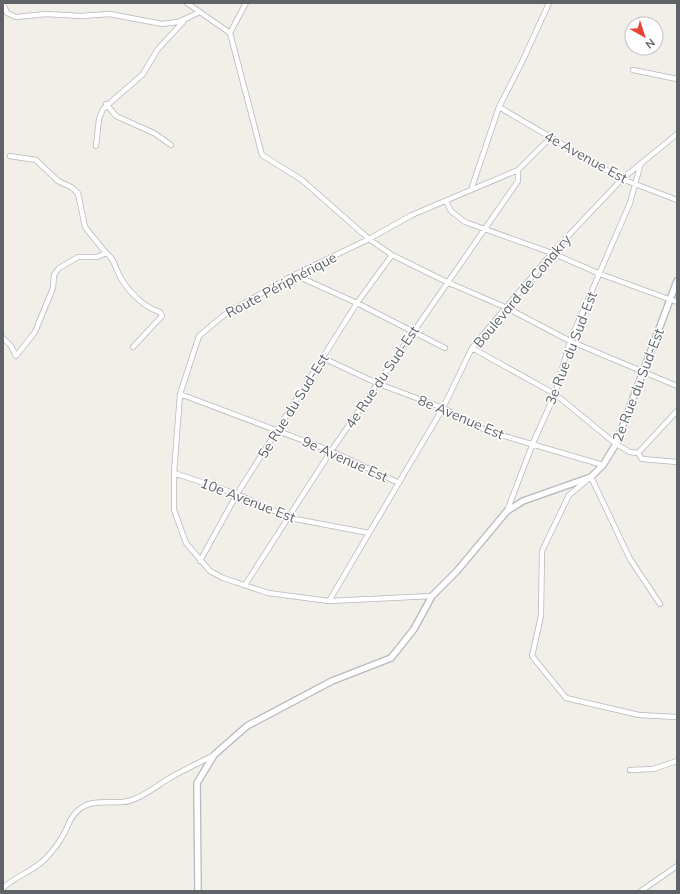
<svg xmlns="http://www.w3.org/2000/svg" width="680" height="894" font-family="Mulish,sans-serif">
	<rect width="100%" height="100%" fill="#f1efe8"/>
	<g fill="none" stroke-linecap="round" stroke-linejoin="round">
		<g stroke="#b5b8bc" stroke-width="6">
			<path id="minor" d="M187 3 230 33 262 155 302 180 369 239 392 255 447 282 507 308 570 341 677 386
				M3 4 7 13 16 17 46 14 81 16 110 14 162 24 178 22 200 12
				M230 33 246 3
				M633 70 677 79
				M106 104 116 116 154 133 171 145
				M499 107 622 179 677 200
				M96 146 99 119 103 109 143 74 158 49 183 22
				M10 156 36 160 58 181 71 187 78 193 85 227 106 253
				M471 190 499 107 522 62 549 3
				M446 201 451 211 465 222 552 253 600 274 677 302
				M295 275 357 303 445 348
				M3 338 11 346 16 356 35 332 53 288 54 275 59 268 78 257H97L106 253C115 259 116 271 122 280 130 293 145 308 160 312L162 316 133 347
				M472 348 555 394 616 444 630 452 638 453 677 411
				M323 358 379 384 443 408 487 431 603 465
				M180 394 331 451 399 483
				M638 453 642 459 677 462
				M174 473 237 494 290 518 369 533
				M507 511 533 443 555 394 570 341 630 203 641 163
				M200 561 237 494 357 303 392 255
				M245 585 331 451 518 181V170
				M432 596 329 601 268 593 223 578 210 571 186 543 174 510V473L180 394 199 336 224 315 288 278 369 239 412 215 518 170 551 137
				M329 601 443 408 472 348 552 253 622 179 677 134
				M660 604 630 559 591 477 569 495 542 551 541 616 532 656 566 698 639 715 677 717
				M630 770 653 769 677 761
				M3 888C17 875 35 871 47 857 54 850 60 841 65 832 69 823 72 814 81 808 96 798 113 805 129 801 144 797 155 787 168 779 183 770 199 763 214 755
				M641 891 677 866"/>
		</g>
		<g stroke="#b5b8bc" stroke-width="8">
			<path id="tertiary" d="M198 891 197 783 214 755 247 726 332 681 391 658 414 629 432 596 457 571 507 511 523 501 591 477 603 465 616 444 677 281"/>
		</g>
		<use href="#minor" stroke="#fff" stroke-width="4.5"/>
		<use href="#tertiary" stroke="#fff" stroke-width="5.5"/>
	</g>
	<g text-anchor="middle" stroke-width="3" stroke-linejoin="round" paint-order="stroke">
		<g font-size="14" fill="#5f6368" stroke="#fff">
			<text transform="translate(586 157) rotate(29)" y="5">4e Avenue Est</text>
			<text transform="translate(281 285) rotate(-28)" y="5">Route Périphérique</text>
			<text transform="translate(522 291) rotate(-50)" y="5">Boulevard de Conakry</text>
			<text transform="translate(571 348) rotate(-69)" y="5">3e Rue du Sud-Est</text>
			<text transform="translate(382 377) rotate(-56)" y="5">4e Rue du Sud-Est</text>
			<text transform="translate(638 385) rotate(-69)" y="5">2e Rue du Sud-Est</text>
			<text transform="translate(293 406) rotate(-58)" y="5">5e Rue du Sud-Est</text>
			<text transform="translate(461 417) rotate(23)" y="5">8e Avenue Est</text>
			<text transform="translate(345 459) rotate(24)" y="5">9e Avenue Est</text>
			<text transform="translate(248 500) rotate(21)" y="5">10e Avenue Est</text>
		</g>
	</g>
	<rect width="680" height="894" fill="none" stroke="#5f6368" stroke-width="8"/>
	<g transform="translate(644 36) rotate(141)"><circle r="19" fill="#ffffff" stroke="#bfc1c3"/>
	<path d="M0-3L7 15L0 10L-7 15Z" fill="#ea4335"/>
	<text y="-6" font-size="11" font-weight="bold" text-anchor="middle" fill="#5f6368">N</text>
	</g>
</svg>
